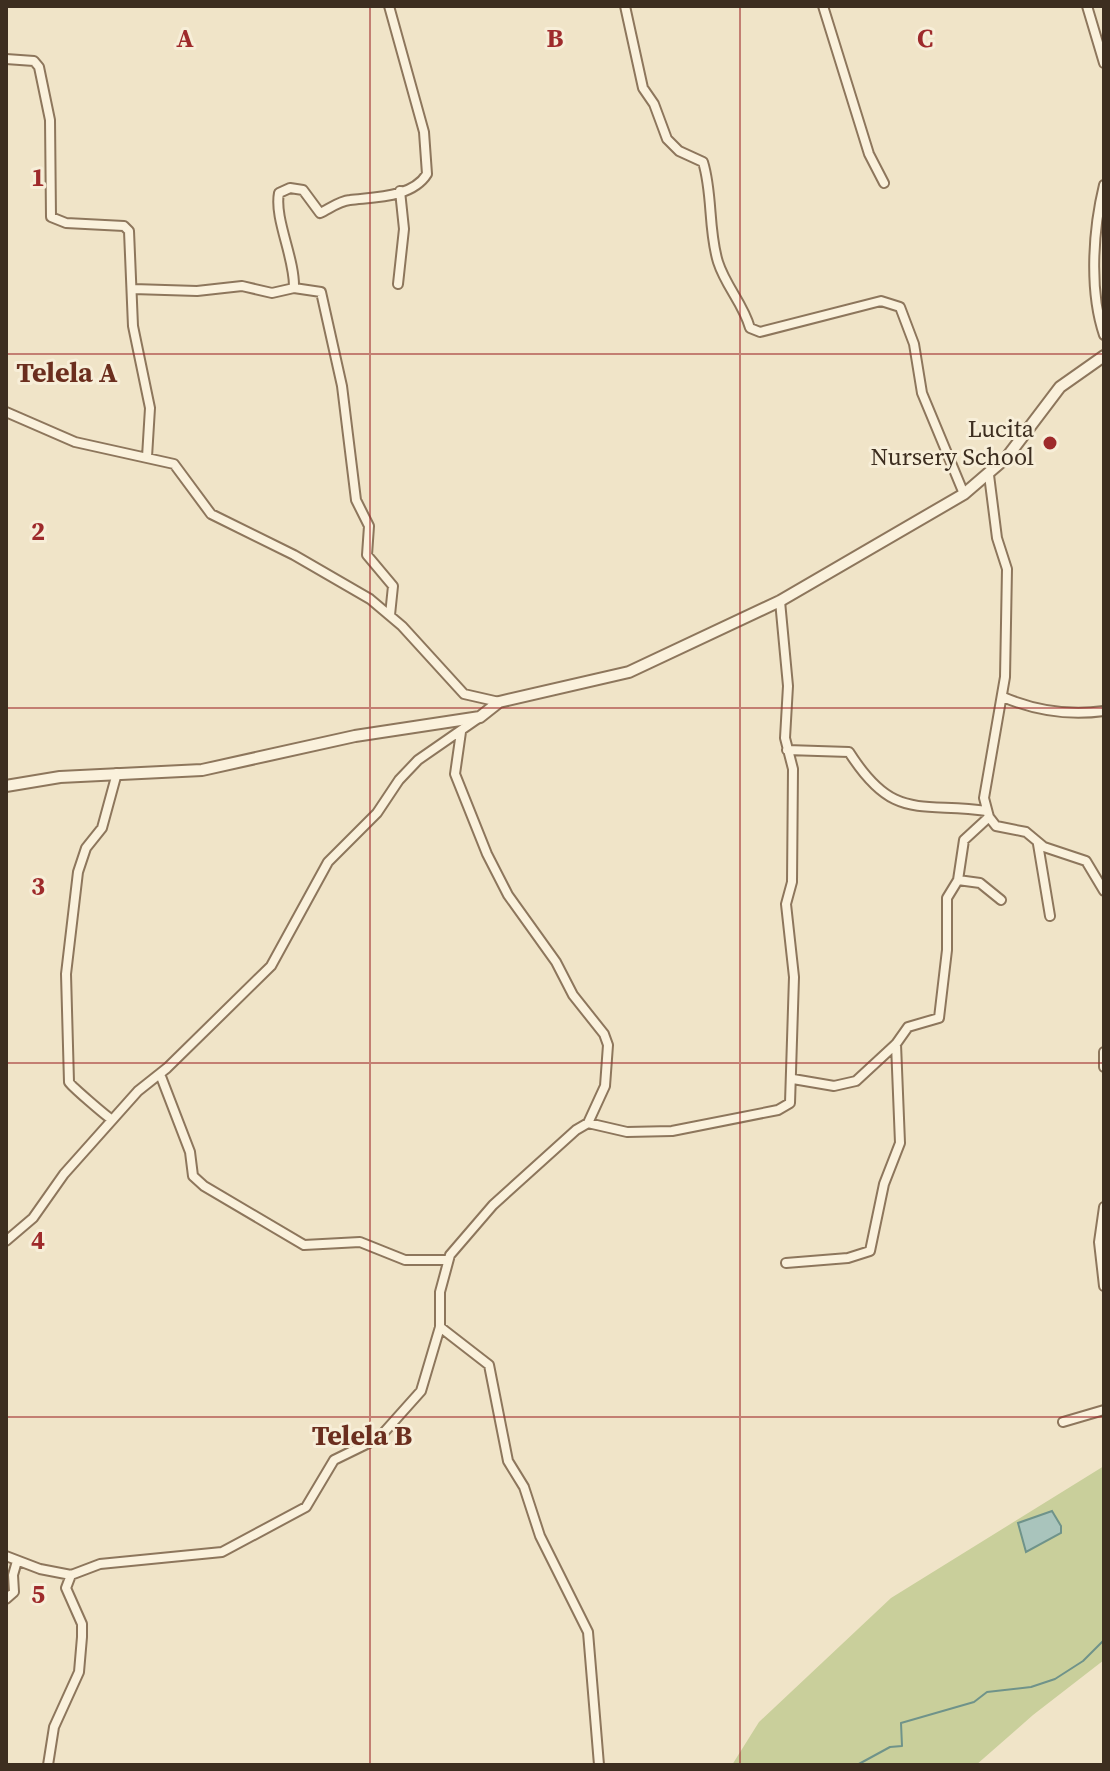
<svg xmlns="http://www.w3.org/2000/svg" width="1110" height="1771" font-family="'Source Serif 4',serif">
	<rect width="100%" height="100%" fill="#f0e4c8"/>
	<path fill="#c9cf9b" d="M1104 1466V1660L1033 1715 976 1765H732L759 1722 891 1598Z"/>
	<path fill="#a9c4bc" stroke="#6f938a" stroke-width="2" d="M1052 1511 1061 1526V1533L1026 1552 1018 1523Z"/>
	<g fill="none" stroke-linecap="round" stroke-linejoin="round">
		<path stroke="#6f938a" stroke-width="2" d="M857 1765 890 1747 902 1746 901 1723 974 1702 987 1692 1031 1687 1055 1679 1083 1661 1104 1640"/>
		<g stroke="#8d765c" stroke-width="12">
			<path id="minor" d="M625 6 643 88 654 104 667 139 679 151 703 162C713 194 708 230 718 262 726 287 743 303 750 328L760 332 881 301 900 307 914 344 922 393 964 494
				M823 6 869 154 884 183
				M1087 6 1104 63
				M6 59 34 61 39 67 50 120 51 217 66 223 124 226 129 231 133 326 150 408 147 457
				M1104 185C1093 230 1089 291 1104 335
				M398 284 404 229 400 191
				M294 288C295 258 274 219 279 193L290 188 303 190 320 213C329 209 339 201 350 200 374 197 412 198 427 174L424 132 389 6
				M133 289 197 291 242 286 272 293 294 288 321 292 342 386 356 500 369 526 367 555 393 586 390 615
				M6 412 75 442 174 464 211 514 294 555 370 599 402 626 464 694 499 702
				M989 475 997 538 1007 569 1005 677 984 798 989 817 996 826 1026 832 1044 847 1086 861 1104 891
				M1003 697C1036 711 1068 716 1104 711
				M461 732 455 774 487 854 508 895 556 962 573 995 604 1034 608 1045 605 1086 588 1123
				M787 750 849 752C893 821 917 802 987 811
				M1038 844 1050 916
				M958 880 980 883 1001 900
				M1104 1052V1067
				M160 1074 190 1152 193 1176 204 1186 304 1245 360 1242 405 1260H446
				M793 1079 834 1086 856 1081 896 1044 908 1027 939 1018 947 950V898L958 880 964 840 989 817
				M111 1119C105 1115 71 1086 69 1082L66 974 78 872 86 848 102 828 117 773
				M1104 1207 1099 1242 1104 1286
				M6 1241 33 1218 64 1174 138 1091 167 1068 271 966 328 862 377 813 399 780 418 760 480 717
				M786 1263 848 1258 870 1251 884 1184 900 1143 896 1044
				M440 1327 489 1365 508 1461 524 1487 540 1536 588 1632 599 1765
				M1063 1422 1104 1410
				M6 1556 40 1569 71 1575 100 1564 222 1552 306 1507 334 1460 379 1438 421 1391 440 1327V1292L450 1255 493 1205 576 1130 588 1123 627 1132 672 1131 778 1110 790 1103 794 977 786 904 792 882 793 769 785 738 788 686 780 601
				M6 1599 14 1592 13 1575 17 1561
				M48 1765 54 1727 79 1672 82 1637V1624L66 1588 71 1575"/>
		</g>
		<g stroke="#8d765c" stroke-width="14">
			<path id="tertiary" d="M6 786 60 777 202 770 355 736 480 717 499 702 629 672 780 601 964 494 1007 457 1060 387 1104 356"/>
		</g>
		<use href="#minor" stroke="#faf1dc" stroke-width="8"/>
		<use href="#tertiary" stroke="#faf1dc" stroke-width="10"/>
	</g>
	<path fill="none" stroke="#9e2a2b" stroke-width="2" stroke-opacity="0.55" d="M370 6V1765M740 6V1765M6 354H1104M6 708H1104M6 1063H1104M6 1417H1104"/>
	<circle fill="#9e2a2b" stroke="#f7eed8" stroke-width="3" cx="1050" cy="443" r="8"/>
	<g text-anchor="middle" stroke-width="6" stroke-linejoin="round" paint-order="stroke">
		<g font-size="24" fill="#3d2e20" stroke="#f7eed8" text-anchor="end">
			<text x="1034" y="437">Lucita<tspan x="1034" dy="28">Nursery School</tspan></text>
		</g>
		<g font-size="28" font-weight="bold" fill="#6b2e1e" stroke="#f7eed8">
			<text x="67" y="382">Telela A</text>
			<text x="362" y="1445">Telela B</text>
		</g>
	</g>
	<g font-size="26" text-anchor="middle" font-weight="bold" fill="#9e2a2b" stroke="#f7eed8" stroke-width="6" stroke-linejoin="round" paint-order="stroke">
		<text x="185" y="47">A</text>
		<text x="555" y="47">B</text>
		<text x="925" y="47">C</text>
		<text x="38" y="186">1</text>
		<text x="38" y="540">2</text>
		<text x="38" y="895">3</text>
		<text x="38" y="1249">4</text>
		<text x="38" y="1603">5</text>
	</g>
	<rect width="1110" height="1771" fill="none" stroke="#3d2e20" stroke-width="16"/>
</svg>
